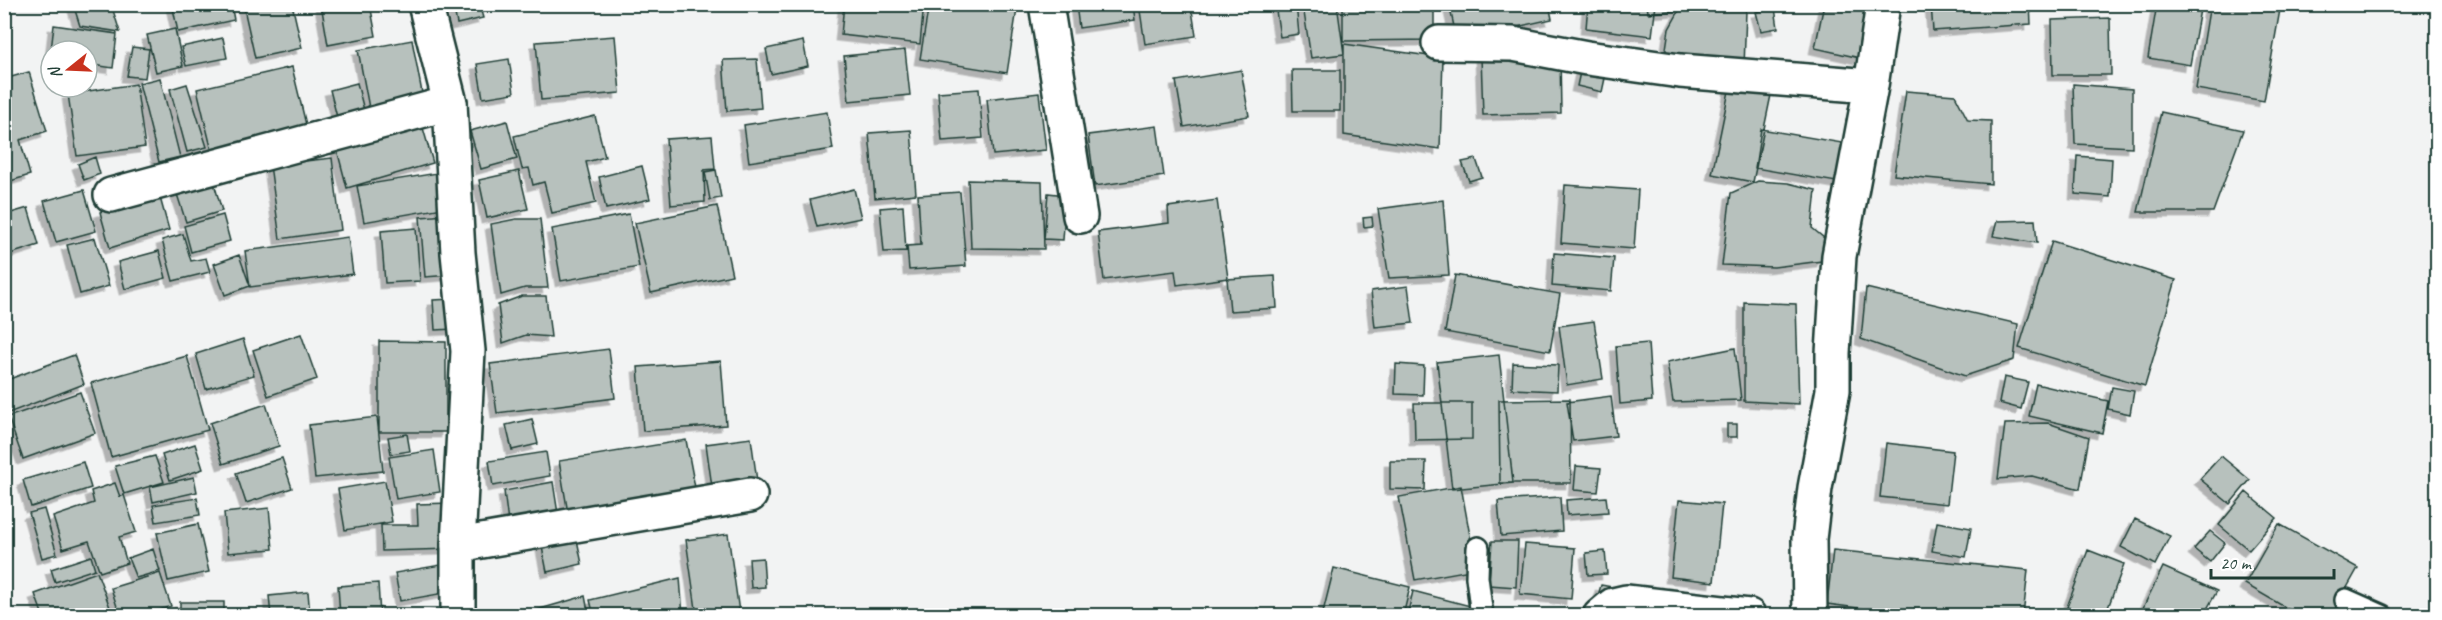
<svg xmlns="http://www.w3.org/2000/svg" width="2442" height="620" font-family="Caveat,sans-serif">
	<defs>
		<filter id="shadow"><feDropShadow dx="-5.5" dy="5.5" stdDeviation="0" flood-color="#0004"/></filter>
	</defs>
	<rect width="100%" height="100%" fill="#f2f3f3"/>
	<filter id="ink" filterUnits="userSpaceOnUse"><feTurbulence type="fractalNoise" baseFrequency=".0167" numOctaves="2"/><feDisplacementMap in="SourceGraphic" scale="12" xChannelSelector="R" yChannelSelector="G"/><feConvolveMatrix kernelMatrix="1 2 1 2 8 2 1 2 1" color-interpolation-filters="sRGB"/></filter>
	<g filter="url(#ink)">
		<path fill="#b7c1bd" stroke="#1f3d34" stroke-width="1.5" filter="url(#shadow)" d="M83 4H111L120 32 80 26 74 7Z
			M172 4H231L234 20 178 32Z
			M243 4H292L302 48 255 58Z
			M321 4H370L376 36 328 45Z
			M453 4H479L483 18 457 24Z
			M844 4H924L920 44 841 35Z
			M929 4H989L1017 9 1007 73 920 59Z
			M1076 4H1133L1135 20 1079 28Z
			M1139 4H1191L1196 36 1145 44Z
			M1275 4H1296L1299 34 1280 37Z
			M1318 4H1337L1344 54 1311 58 1303 6Z
			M1343 4H1434V40L1343 41Z
			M1449 4H1549L1552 19 1457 40Z
			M1588 4H1656L1652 36 1586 28Z
			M1647 4H1694V9L1648 13Z
			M1683 4H1727L1746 10 1744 68 1664 62 1669 29Z
			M1824 4H1870L1860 58 1815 48Z
			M1931 4H2030L2031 24 1933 31Z
			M2157 4H2201L2190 65 2148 58Z
			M2210 4H2281L2264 101 2196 89Z
			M1775 8 1778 28 1761 31 1756 12Z
			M2110 18 2111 75H2053L2052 20Z
			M54 25 117 34 113 68 87 64V51H51L50 59Z
			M175 29 183 66 156 72 147 35Z
			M615 36 620 93 541 100 536 42Z
			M223 38 227 58 186 66 181 47Z
			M412 40 423 98 369 108 358 50Z
			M803 41 808 66 771 74 766 49Z
			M1344 44 1443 58 1440 149 1344 135Z
			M132 47 149 49 145 78 127 76Z
			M905 50 910 95 849 101 844 56Z
			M1560 55 1561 113 1483 115 1481 57Z
			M509 59 514 93 483 98 477 64Z
			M757 59 761 108 727 111 723 60Z
			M1582 63 1607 69 1602 92 1577 86Z
			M292 67 309 137 214 160 197 89Z
			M1241 70 1249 116 1184 127 1176 81Z
			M1292 70H1340V111H1293Z
			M29 72 47 131 20 140 30 175 7 182 4 175V79Z
			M160 78 180 157 159 162 139 83Z
			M357 83 365 114 338 121 330 90Z
			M136 84 145 147 77 156 68 94Z
			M187 84 207 147 187 152 170 89Z
			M2073 84 2132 89V147L2075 144Z
			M1730 86 1771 95 1753 182 1712 174Z
			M979 89 983 138 942 141 938 92Z
			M1906 91 1955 95 1968 120 1991 121V184L1894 175Z
			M1039 93 1046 150 993 155 987 99Z
			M827 112 833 149 749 162 744 125Z
			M2161 112 2243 130 2213 212H2138Z
			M595 116 605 157 586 162 596 203 552 213 544 182 533 185 529 168 522 169 514 136Z
			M421 121 433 163 347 188 336 146Z
			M507 121 517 159 481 169 470 131Z
			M1157 126 1164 176 1095 186 1088 135Z
			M1761 129 1848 144 1842 183 1755 168Z
			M911 130 916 194 875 198 869 133Z
			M712 136 715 169 704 170 705 202 671 205 666 139Z
			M2077 156 2112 159 2110 197 2075 194Z
			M95 157 100 174 84 180 78 164Z
			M332 158 341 230 280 239 270 165Z
			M1476 159 1482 177 1469 181 1462 162Z
			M642 166 650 199 606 209 599 177Z
			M716 170 721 198 710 200 705 172Z
			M519 171 528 209 487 218 479 180Z
			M437 173 443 208 364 222 357 186Z
			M212 176 222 211 186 222 175 188Z
			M968 180 1042 182 1044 249 971 248Z
			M1758 181 1788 183 1816 190 1812 228 1830 243 1822 261 1774 267 1722 265 1731 193Z
			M1565 185 1638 190 1634 249 1561 243Z
			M854 189 861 218 817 227 810 200Z
			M84 190 96 231 56 242 44 201Z
			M960 192 966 266 909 270 907 246 921 245 918 195Z
			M1048 193 1066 195 1063 240 1044 239Z
			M159 194 169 230 110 248 100 212Z
			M1217 200 1228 278 1177 285 1175 271 1104 280 1098 232 1169 223 1168 207Z
			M1443 200 1449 275 1389 278 1378 209Z
			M717 206 732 275 651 293 635 223Z
			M903 206 906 251 884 252 880 208Z
			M28 208 39 245 10 254 4 237V215Z
			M629 214 639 267 561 281 552 229Z
			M223 215 230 241 191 252 184 226Z
			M446 215 451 275 425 277 420 217Z
			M1372 217 1373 226 1364 227 1363 218Z
			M516 219H540L548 288H525L501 295 491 224Z
			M2035 220 2037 243 1993 236 1997 221Z
			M416 228 420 281 385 283 381 231Z
			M183 234 191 261 206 258 210 272 173 281 162 240Z
			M348 237 353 274 250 287 245 251Z
			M95 238 109 286 80 294 67 245Z
			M2052 241 2176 280 2145 386 2019 348Z
			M159 251 166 278 125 289 118 262Z
			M1554 253 1614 258 1611 291 1552 286Z
			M239 255 250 286 225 295 214 264Z
			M1455 275 1560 294 1550 351 1445 332Z
			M1275 276 1277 308 1230 311 1227 279Z
			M1408 286 1413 323 1375 327 1371 291Z
			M1866 288 2018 324 2014 360 1965 376 1861 339Z
			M522 296H546L551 337 526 335 503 343 498 305Z
			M453 299 455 329 435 330 433 300Z
			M1744 302 1796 304 1799 404 1744 401Z
			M1594 321 1603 379 1567 385 1559 326Z
			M301 334 317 379 268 396 253 350Z
			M243 339 254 375 206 389 196 354Z
			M379 341 446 342V432H379Z
			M1648 343 1652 401 1620 404 1616 346Z
			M1735 348 1741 400 1673 402 1667 362Z
			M609 349 615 398 497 413 490 364Z
			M74 355 84 384 6 414 4 381Z
			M1499 355 1513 483 1452 489 1437 362Z
			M187 356 208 430 111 457 91 383Z
			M721 361 726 425 643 431 638 367Z
			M1513 363 1558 365 1557 391 1512 389Z
			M1396 364 1424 366 1423 395 1395 394Z
			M2004 377 2028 382 2021 409 1999 403Z
			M2036 384 2108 401 2102 433 2029 416Z
			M2112 387 2134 391 2130 414 2108 409Z
			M80 392 95 433 23 459 8 417Z
			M1611 396 1616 436 1573 441 1567 402Z
			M1570 399 1571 483H1500L1499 400Z
			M1414 403H1472V439L1415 440Z
			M266 404 279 446 223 464 210 423Z
			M377 417 383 471 315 478 309 425Z
			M532 419 538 444 512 450 506 425Z
			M2048 423 2089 437 2080 489 2032 476 1998 479 2005 424Z
			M1727 424H1737V437H1727Z
			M407 434 410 451 391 454 388 437Z
			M751 438 758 488 713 494 706 444Z
			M686 440 697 498 569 519 559 461Z
			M1886 443 1953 451 1947 504 1880 497Z
			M195 444 203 469 170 480 162 455Z
			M434 450 440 492 396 499 389 457Z
			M546 452 550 476 493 486 489 461Z
			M155 456 164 482 124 494 115 466Z
			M2221 456 2250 480 2230 504 2200 479Z
			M282 458 292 488 246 503 236 473Z
			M1390 461H1426L1425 490 1390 489Z
			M83 462 91 488 31 507 23 480Z
			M1576 466 1601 468 1598 492 1574 490Z
			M194 477 197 492 153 502 150 487Z
			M385 481 392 522 345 530 338 489Z
			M553 482 559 520 509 530 504 491Z
			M115 483 120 497 124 495 136 532 119 537 127 563 100 572 89 541 63 549 53 517 94 503 91 491Z
			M1461 486 1476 569 1415 580 1399 497Z
			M2246 492 2277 518 2249 550 2219 525Z
			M1560 497 1562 531 1501 536 1498 501Z
			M1606 497 1608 512 1567 515 1566 500Z
			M197 498 200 515 156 522 153 505Z
			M1679 500 1722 504 1714 582 1671 577Z
			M451 503 452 549 382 551 381 525H418L417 504Z
			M269 508 273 549 228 553 224 513Z
			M44 509 57 554 42 558 29 513Z
			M2135 519 2170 536 2155 565 2121 547Z
			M1937 522 1971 528 1966 557 1932 551Z
			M198 524 209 572 168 581 157 533Z
			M2279 524 2358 568 2331 616H2300L2245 584Z
			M575 530 582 564 547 572 540 537Z
			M2210 531 2225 543 2210 562 2194 549Z
			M728 534 739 612 697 616 686 540Z
			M1492 541H1518L1516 587 1489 585Z
			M1525 544 1575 548 1571 599 1520 594Z
			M153 549 160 571 136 578 128 558Z
			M1833 550 2028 570 2023 616H1920L1827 604Z
			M2088 550 2124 564 2105 616H2089L2067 607Z
			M1605 551 1607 574 1588 575 1586 553Z
			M91 556 95 569 55 582 51 569Z
			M763 558 765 587 751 588 749 559Z
			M446 564 450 592 400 601 395 573Z
			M2163 567 2217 591 2203 616H2139Z
			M1334 568 1410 587 1403 616H1322Z
			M97 572 112 613 106 616H43L35 594Z
			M160 573 171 606 143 616H120L111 588Z
			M680 578 683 616H594L590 600Z
			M378 583 380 616H340L338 586Z
			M1601 585 1618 588 1597 599Z
			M1413 591 1474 607 1472 616H1407Z
			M308 592 310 615 271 616 269 596Z
			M585 596 589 616H516Z
			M180 602H224V616H180Z
			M1257 608 1273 616H1254Z
			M447 609 448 616H428V612Z"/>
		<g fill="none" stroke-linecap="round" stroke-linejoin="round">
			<g stroke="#1f3d34" stroke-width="26">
				<path id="service" d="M1478 548 1477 577 1482 616
					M2346 600 2382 616"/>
			</g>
			<g stroke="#1f3d34" stroke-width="38">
				<path id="minor" d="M1046 4 1080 216
					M1439 43 1513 44 1587 58 1680 71 1871 86
					M111 195 450 103
					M458 545 750 495
					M1600 616 1613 605 1626 602 1749 616
					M1810 616 1809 539 1815 488 1833 390V353L1839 256 1871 86 1883 4"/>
			</g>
			<g stroke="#1f3d34" stroke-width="38">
				<path id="tertiary" d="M425 4 450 103 458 253 468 351 458 545V616"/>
			</g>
			<use href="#service" stroke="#fff" stroke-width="21"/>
			<use href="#minor" stroke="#fff" stroke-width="33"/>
			<use href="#tertiary" stroke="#fff" stroke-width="33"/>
		</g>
	</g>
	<rect width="2442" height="620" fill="none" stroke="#fff" stroke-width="24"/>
	<rect x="12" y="12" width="2418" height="596" fill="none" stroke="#1f3d34" stroke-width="2" filter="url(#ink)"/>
	<g transform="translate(69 69) rotate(252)"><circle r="28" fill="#ffffff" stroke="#a5b1ae" stroke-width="1.5"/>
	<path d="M0-4.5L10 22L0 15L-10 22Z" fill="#c8321e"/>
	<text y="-9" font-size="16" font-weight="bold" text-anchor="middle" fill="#1f3d34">N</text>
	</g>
	<path d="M2211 569v9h123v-9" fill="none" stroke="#1f3d34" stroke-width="3"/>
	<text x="2220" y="569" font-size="18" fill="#1f3d34" stroke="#ffffff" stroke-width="4.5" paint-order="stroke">20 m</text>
</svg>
